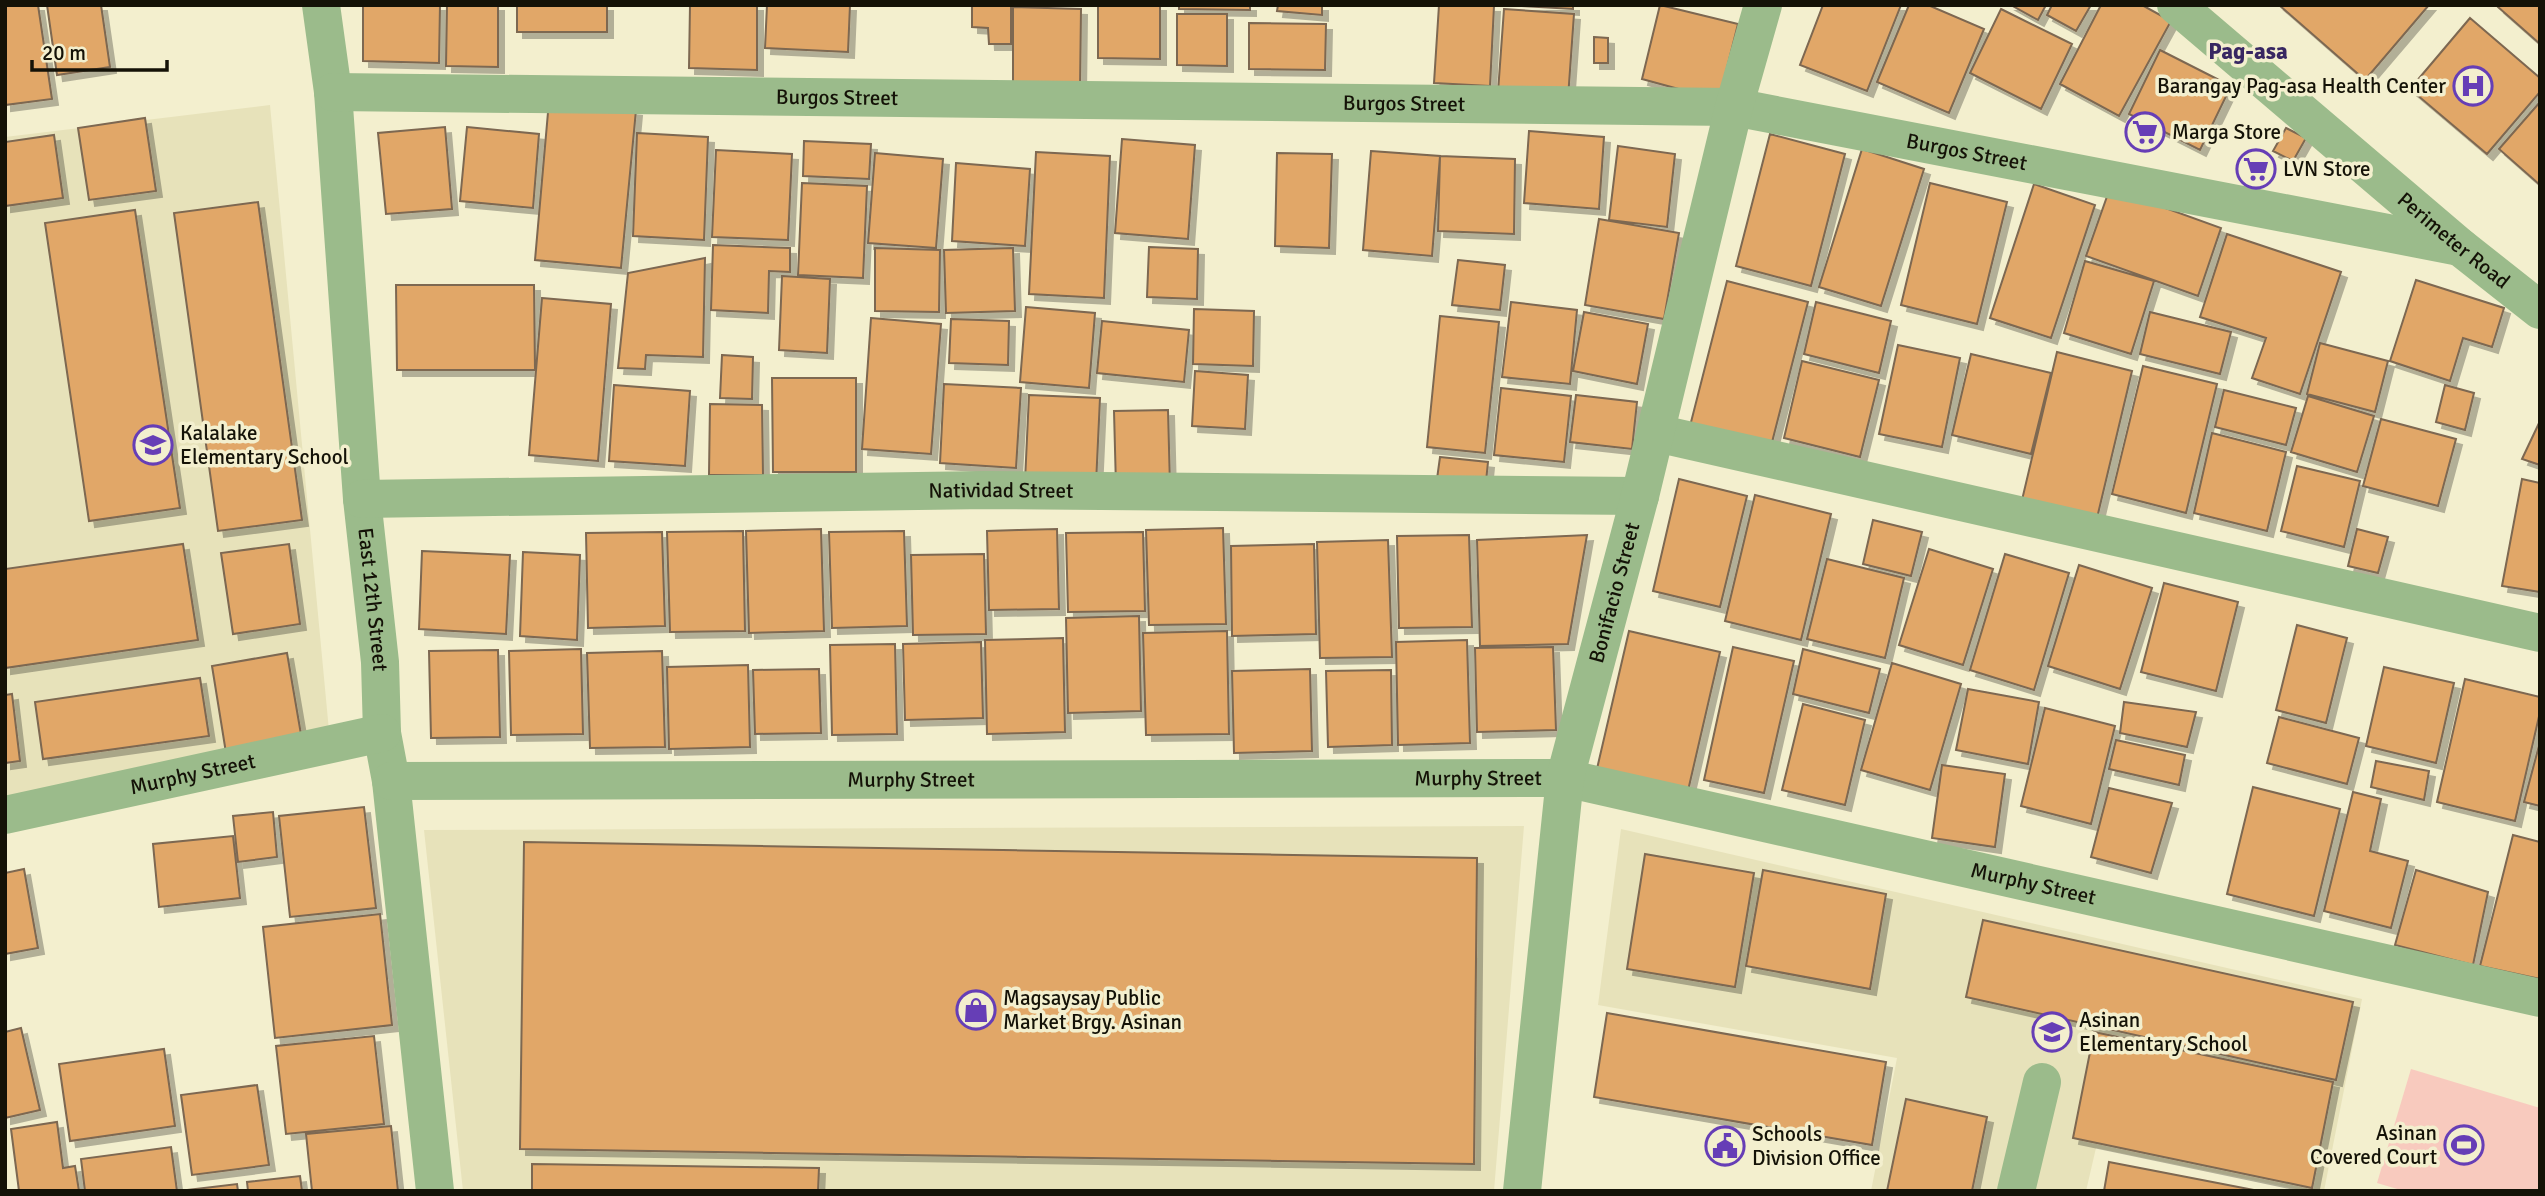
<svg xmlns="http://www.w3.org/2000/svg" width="2545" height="1196" font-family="Signika,sans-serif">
	<defs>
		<filter id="shadow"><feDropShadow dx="6" dy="6" stdDeviation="0" flood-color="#0004"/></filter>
	</defs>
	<rect width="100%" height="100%" fill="#f3efce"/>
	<path fill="#e7e2ba" d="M270 105 331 752 5 802V137Z
		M1524 826 1494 1191H463L424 830Z
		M1621 829 2362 999 2324 1191H2306L2096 1148 2086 1191H1871L1897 1058 1598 1005Z"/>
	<path fill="#f8cabe" d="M2411 1069 2540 1108V1191H2404L2377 1183Z"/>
	<path fill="#e1a767" stroke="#7d6751" stroke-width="2" filter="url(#shadow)" d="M5 5H38L52 99 5 105Z
		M47 5H101L110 67 57 75Z
		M363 5H440L439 63 363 61Z
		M447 5H498V67L446 66Z
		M517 5H607V32H517Z
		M690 5H757V70L689 68Z
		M767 5H850L848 52 765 48Z
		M972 5H1011V44H989L988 28 972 27Z
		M1098 5H1160V59L1098 58Z
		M1179 5H1250V10L1179 9Z
		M1278 5H1322V15L1277 11Z
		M1439 5 1494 6 1490 86 1434 83Z
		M1504 5H1573V9Z
		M1660 5 1738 24 1719 100 1642 79Z
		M1823 5H1901L1867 91 1800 65Z
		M1909 5H1928L1984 29 1949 113 1877 82Z
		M2011 5H2046L2038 20Z
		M2052 5H2091L2076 31 2047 15Z
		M2101 5H2142L2171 21 2119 116 2060 84Z
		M2279 5H2429L2365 80Z
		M2499 5H2540V44L2498 7Z
		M1013 7 1081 9 1080 88 1013 86Z
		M1504 9 1574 14 1568 98 1498 92Z
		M2001 9 2072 44 2041 109 1970 73Z
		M1177 14H1227V66L1177 65Z
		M2470 18 2540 78V92L2487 154 2410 89Z
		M1249 23 1326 24 1325 70 1249 69Z
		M1594 37 1608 38V63H1594Z
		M2160 50 2231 86 2200 150 2129 114Z
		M549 101 636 110 621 268 535 260Z
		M2540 102V185L2499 149Z
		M145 118 156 191 89 200 78 128Z
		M445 127 452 209 386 214 378 133Z
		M467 127 539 134 533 208 460 201Z
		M2286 128 2306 138 2293 161 2273 151Z
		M1529 131 1604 137 1599 209 1524 203Z
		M637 133 708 137 704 240 633 236Z
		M1770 134 1845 154 1811 286 1736 266Z
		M54 135 63 198 5 206V142Z
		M1122 139 1195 145 1188 239 1115 233Z
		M804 141 871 144 869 179 803 176Z
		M1618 146 1675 154 1667 227 1609 220Z
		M1862 149 1924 169 1881 306 1819 287Z
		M716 150 792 154 788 240 712 237Z
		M1371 151 1440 156 1432 256 1363 250Z
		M1036 152 1110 156 1104 298 1029 294Z
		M875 153 943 159 936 248 868 243Z
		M1277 153 1332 154 1329 248 1275 246Z
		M1440 156 1515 159 1514 234 1438 231Z
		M956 163 1030 169 1025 246 952 241Z
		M802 183 867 186 863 278 798 275Z
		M1930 183 2007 202 1977 324 1901 305Z
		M2034 184 2095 205 2051 338 1990 318Z
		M2110 188 2221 228 2198 296 2086 256Z
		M258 202 302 520 218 531 174 213Z
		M135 210 180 508 89 521 45 223Z
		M1599 219 1679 233 1664 319 1585 305Z
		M2227 234 2341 272 2300 394 2252 378 2266 338 2200 317Z
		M713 245 790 248V272L769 271 768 313 711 310Z
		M1149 247 1198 249 1197 299 1147 297Z
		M875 248 940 250 939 312 875 311Z
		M1013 248 1015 311 946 313 944 250Z
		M705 258 703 357 646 355 645 369 618 368 628 273Z
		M1458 260 1505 265 1500 310 1452 305Z
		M2085 261 2154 281 2131 354 2064 333Z
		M782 276 830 279 827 353 779 350Z
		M2416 280 2504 308 2492 347 2463 338 2450 381 2390 361Z
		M1727 281 1808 302 1770 450 1689 430Z
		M396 285H534L535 370H397Z
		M542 298 611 304 598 461 529 455Z
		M1511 302 1577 310 1570 384 1502 377Z
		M1816 302 1891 321 1879 373 1804 354Z
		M1026 307 1095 313 1089 388 1020 382Z
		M1194 309 1254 311 1253 366 1193 364Z
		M1584 312 1648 324 1637 384 1573 371Z
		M2150 312 2231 332 2220 374 2140 354Z
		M1440 316 1499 322 1485 453 1427 447Z
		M871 318 941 324 931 454 862 449Z
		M951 319 1009 321 1008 365 949 363Z
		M1102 321 1189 330 1184 382 1097 373Z
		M2320 343 2388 361 2375 412 2307 394Z
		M1898 345 1960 358 1942 447 1879 434Z
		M2057 352 2132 371 2097 518 2022 500Z
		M1971 354 2051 373 2031 454 1952 435Z
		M722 355 753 357 752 399 720 398Z
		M1802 361 1879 380 1860 457 1784 438Z
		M2143 366 2217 384 2186 513 2112 494Z
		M1195 371 1248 375 1245 429 1192 426Z
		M772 378H856V472H773Z
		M944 384 1021 388 1016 468 940 463Z
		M614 385 690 391 685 466 609 461Z
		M2445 385 2474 393 2465 430 2436 422Z
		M1501 388 1571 396 1564 462 1494 455Z
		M2224 390 2296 408 2286 445 2215 427Z
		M1029 395 1100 398 1096 484 1025 481Z
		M1576 395 1637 402 1632 449 1570 442Z
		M2308 396 2374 416 2357 472 2291 452Z
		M710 404 762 405 763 475H709Z
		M1168 410 1170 486 1116 487 1114 411Z
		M2381 419 2456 439 2438 506 2363 486Z
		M2540 421V465L2522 459Z
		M2212 433 2286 452 2267 531 2194 513Z
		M1440 457 1488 462 1485 491 1436 486Z
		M2297 466 2360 481 2344 547 2281 531Z
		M1679 479 1747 496 1720 607 1653 591Z
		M2522 479 2540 483V592L2502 586Z
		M1755 495 1831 514 1801 640 1725 621Z
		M1873 520 1922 532 1911 576 1863 564Z
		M1223 528 1226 624 1149 625 1146 530Z
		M821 529 824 631 749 633 746 531Z
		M1057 529 1059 609 989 610 987 531Z
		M2357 529 2388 537 2378 573 2348 566Z
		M743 531 745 631 670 632 667 532Z
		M904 531 907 626 832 628 829 532Z
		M662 532 665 626 588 628 586 533Z
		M1143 532 1145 611 1068 612 1066 533Z
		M1469 535 1472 627 1399 628 1397 536Z
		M1587 535 1568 644 1480 646 1477 540Z
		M1388 540 1392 657 1320 658 1317 542Z
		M183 544 198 640 5 668V569Z
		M289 544 300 624 233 634 221 553Z
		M1314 544 1316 634 1232 636 1231 546Z
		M1929 549 1993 569 1963 665 1899 645Z
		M422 551 510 555 506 634 419 629Z
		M523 552 580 555 577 640 520 636Z
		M984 554 986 634 913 635 911 555Z
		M2005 554 2069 573 2034 690 1970 670Z
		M1827 559 1904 578 1885 658 1807 639Z
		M2079 565 2152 588 2120 689 2048 666Z
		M2164 583 2238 602 2216 691 2141 672Z
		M1139 616 1141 711 1068 713 1066 618Z
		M2297 625 2347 638 2326 723 2276 710Z
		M1227 631 1229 734 1146 735 1143 633Z
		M1629 631 1720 652 1687 795 1596 773Z
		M1063 638 1065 732 987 734 985 640Z
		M1467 640 1470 743 1398 745 1396 642Z
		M981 642 983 718 905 720 903 644Z
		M895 644 897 734 832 735 830 645Z
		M1553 647 1556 730 1477 732 1475 648Z
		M1733 647 1794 661 1764 793 1704 780Z
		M581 649 583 734 511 735 509 651Z
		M1803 649 1880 669 1869 713 1793 694Z
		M498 650 500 737 431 738 429 651Z
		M662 651 665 747 590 748 587 653Z
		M287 653 303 746 227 759 212 666Z
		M1892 663 1961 684 1930 790 1861 770Z
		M748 665 750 747 669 749 667 667Z
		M2384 667 2454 683 2436 763 2366 746Z
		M819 669 821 733 755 734 753 670Z
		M1310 669 1312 751 1234 753 1232 671Z
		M1391 670 1392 745 1328 747 1326 671Z
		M200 678 209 736 43 759 35 702Z
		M2465 679 2540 697V712L2515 821 2437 802Z
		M1968 689 2039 702 2028 764 1956 750Z
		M12 694 20 761 5 763V695Z
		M2124 702 2196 712 2187 747 2120 733Z
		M1803 704 1865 720 1845 805 1782 790Z
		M2045 708 2115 726 2091 824 2021 806Z
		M2279 717 2359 738 2347 784 2267 763Z
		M2116 740 2185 755 2179 785 2109 769Z
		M2540 742V806L2524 802Z
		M2376 761 2429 771 2424 800 2371 787Z
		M1942 765 2005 774 1995 847 1932 838Z
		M2253 787 2340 809 2314 916 2227 894Z
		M2109 788 2172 803 2151 873 2091 857Z
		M2353 792 2381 799 2370 851 2408 861 2391 928 2324 911Z
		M364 807 376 908 290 917 279 816Z
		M273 812 277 857 238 862 233 816Z
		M2513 835 2540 842V979L2480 966Z
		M233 836 240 898 159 907 153 844Z
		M524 842 1477 858 1474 1164 520 1149Z
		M1645 854 1754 873 1735 987 1627 969Z
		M24 869 38 948 5 954V873Z
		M1763 870 1886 894 1870 989 1746 966Z
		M2416 870 2488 892 2473 965 2395 945Z
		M380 914 392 1025 275 1038 263 927Z
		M1983 920 2353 1002 2336 1080 1966 997Z
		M1607 1013 1886 1062 1872 1145 1594 1097Z
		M21 1028 40 1110 5 1118V1032Z
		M2094 1032 2333 1082 2312 1188 2073 1138Z
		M374 1036 384 1124 286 1134 276 1046Z
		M164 1049 175 1126 70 1141 59 1064Z
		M257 1085 269 1165 192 1175 181 1095Z
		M1906 1099 1987 1117 1972 1191H1887Z
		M57 1122 63 1168 75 1166 79 1191H19L11 1129Z
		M391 1126 398 1191H312L306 1134Z
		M171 1147 177 1191H85L81 1159Z
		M2109 1162 2259 1191H2104Z
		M532 1164 819 1168 818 1191H532Z
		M300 1176 302 1191H248L247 1182Z
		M237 1184 238 1191H188V1190Z"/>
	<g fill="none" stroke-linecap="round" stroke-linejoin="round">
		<g stroke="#9bbb8b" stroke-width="38">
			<path id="s1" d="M321 5 333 92 362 499 380 662 382 733 391 781 435 1191"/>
			<path id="s2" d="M2176 5 2460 247 2540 310"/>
			<path id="s3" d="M333 92 1734 107 2460 247"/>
			<path d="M1656 433 2540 633"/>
			<path id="s4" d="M362 499 987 490 1640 496"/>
			<path id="s5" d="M391 781 1565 778 2540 998"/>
			<path id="s6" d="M5 815 382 733"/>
			<path id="s7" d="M1522 1191 1565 778 1640 496 1734 107 1763 5"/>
			<path d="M2016 1191 2042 1082"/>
		</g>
	</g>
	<defs>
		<g id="hospital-ring" transform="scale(2.0125)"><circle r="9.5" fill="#f3efce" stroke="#663eb6" stroke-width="1.5"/><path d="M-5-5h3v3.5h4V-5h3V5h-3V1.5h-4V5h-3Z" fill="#663eb6"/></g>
		<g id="supermarket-ring" transform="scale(2.0125)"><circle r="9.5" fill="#f3efce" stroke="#663eb6" stroke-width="1.5"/><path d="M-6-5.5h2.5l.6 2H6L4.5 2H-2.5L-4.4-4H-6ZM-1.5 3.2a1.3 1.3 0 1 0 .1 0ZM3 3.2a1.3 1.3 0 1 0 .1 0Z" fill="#663eb6"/></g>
		<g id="school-ring" transform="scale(2.0125)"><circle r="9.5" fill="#f3efce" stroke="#663eb6" stroke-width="1.5"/><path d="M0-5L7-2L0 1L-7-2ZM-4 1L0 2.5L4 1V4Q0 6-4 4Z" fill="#663eb6"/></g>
		<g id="shop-ring" transform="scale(2.0125)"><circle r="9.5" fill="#f3efce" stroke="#663eb6" stroke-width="1.5"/><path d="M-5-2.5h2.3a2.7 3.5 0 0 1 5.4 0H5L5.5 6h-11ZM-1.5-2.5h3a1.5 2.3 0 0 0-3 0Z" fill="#663eb6"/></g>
		<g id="stadium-ring" transform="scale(2.0125)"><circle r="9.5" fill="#f3efce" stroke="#663eb6" stroke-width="1.5"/><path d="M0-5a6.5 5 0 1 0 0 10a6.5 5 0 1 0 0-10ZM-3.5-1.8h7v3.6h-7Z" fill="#663eb6"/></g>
		<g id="civic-ring" transform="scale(2.0125)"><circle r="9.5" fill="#f3efce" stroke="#663eb6" stroke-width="1.5"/><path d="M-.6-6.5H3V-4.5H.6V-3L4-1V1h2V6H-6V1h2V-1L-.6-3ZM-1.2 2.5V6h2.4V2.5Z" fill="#663eb6"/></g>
	</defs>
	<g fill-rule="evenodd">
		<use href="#hospital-ring" x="2473" y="86"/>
		<use href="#supermarket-ring" x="2145" y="132"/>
		<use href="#supermarket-ring" x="2256" y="169"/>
		<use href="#school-ring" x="153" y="445"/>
		<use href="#shop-ring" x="976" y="1010"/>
		<use href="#school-ring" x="2052" y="1032"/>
		<use href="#stadium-ring" x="2464" y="1145"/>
		<use href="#civic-ring" x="1725" y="1146"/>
	</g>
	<g text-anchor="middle" stroke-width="7" stroke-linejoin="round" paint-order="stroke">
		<g font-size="21" fill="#141207" stroke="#f3efce" text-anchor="start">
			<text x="2446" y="93" text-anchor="end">Barangay Pag-asa Health Center</text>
			<text x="2172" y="139">Marga Store</text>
			<text x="2283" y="176">LVN Store</text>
			<text x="180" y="440">Kalalake<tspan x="180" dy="24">Elementary School</tspan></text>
			<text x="1003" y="1005">Magsaysay Public<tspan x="1003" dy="24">Market Brgy. Asinan</tspan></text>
			<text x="2079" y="1027">Asinan<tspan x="2079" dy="24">Elementary School</tspan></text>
			<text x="2437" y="1140" text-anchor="end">Asinan<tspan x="2437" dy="24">Covered Court</tspan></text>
			<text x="1752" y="1141">Schools<tspan x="1752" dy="24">Division Office</tspan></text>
		</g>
		<g font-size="21" fill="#141207" stroke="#f3efce">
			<text dy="7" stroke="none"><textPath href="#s3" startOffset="504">Burgos Street</textPath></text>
			<text dy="7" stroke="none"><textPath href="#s3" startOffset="1071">Burgos Street</textPath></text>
			<text dy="7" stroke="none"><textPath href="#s3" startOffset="1638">Burgos Street</textPath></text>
			<text dy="7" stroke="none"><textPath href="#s2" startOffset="364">Perimeter Road</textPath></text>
			<text dy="7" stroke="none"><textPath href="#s4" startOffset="639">Natividad Street</textPath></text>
			<text dy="7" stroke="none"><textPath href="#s7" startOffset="607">Bonifacio Street</textPath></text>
			<text dy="7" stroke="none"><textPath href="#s1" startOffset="597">East 12th Street</textPath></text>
			<text dy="7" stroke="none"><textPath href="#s6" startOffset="192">Murphy Street</textPath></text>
			<text dy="7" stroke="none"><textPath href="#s5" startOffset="1087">Murphy Street</textPath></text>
			<text dy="7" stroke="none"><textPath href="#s5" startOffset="520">Murphy Street</textPath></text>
			<text dy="7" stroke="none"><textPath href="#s5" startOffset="1654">Murphy Street</textPath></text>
		</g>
		<g font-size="23" font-weight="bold" fill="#382762" stroke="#f3efce">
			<text x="2248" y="59">Pag-asa</text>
		</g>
	</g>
	<rect width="2545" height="1196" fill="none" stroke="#141207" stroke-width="14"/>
	<path d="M32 60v10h135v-10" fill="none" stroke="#141207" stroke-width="3.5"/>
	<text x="42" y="60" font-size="21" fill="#141207" stroke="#f3efce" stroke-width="5" paint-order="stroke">20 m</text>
</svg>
